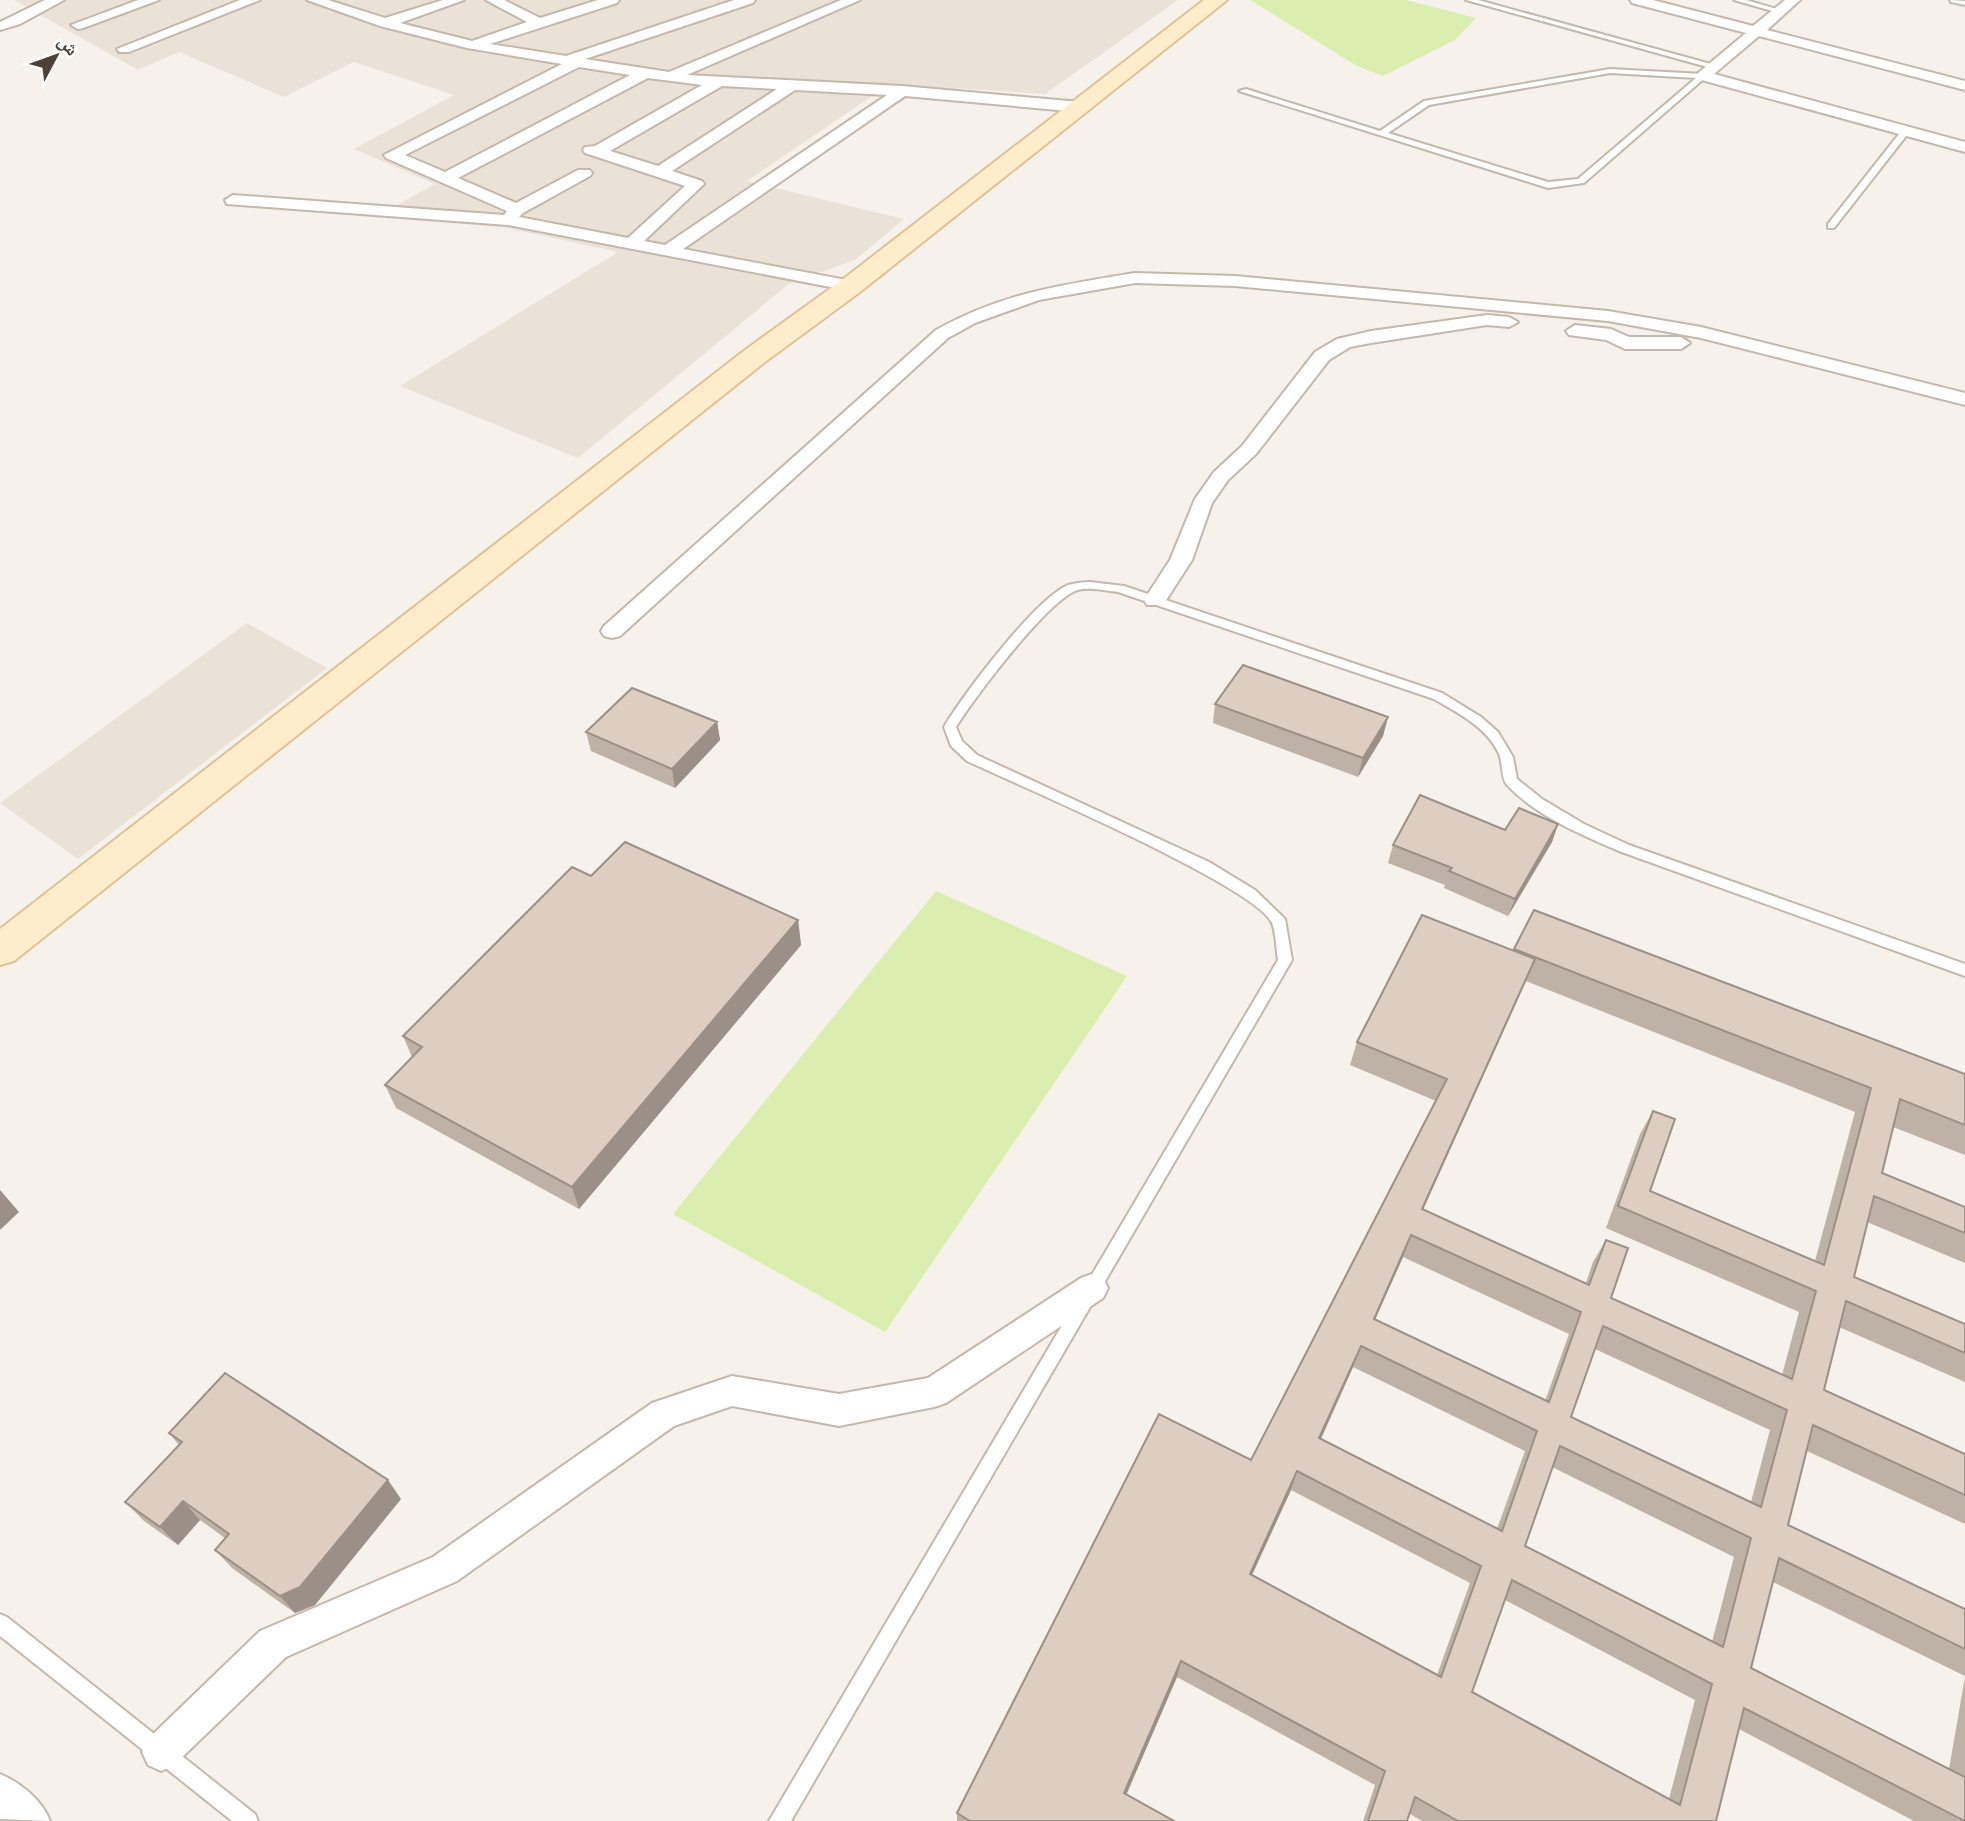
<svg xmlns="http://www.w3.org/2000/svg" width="1965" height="1821" font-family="Signika,'Noto Naskh Arabic',sans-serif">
	<rect width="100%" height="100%" fill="#f6f1ea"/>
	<path fill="#ebe2d7" d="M14 0H1178L1045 94 890 84 747 181 904 219 855 260 790 283 578 458 400 386 618 252 502 227 375 217 435 184 354 149 454 95 354 62 284 97 179 52 138 70Z
		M247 623 327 668 78 859 0 803Z"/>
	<path fill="#daeeaf" d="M1250 0H1406L1476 18 1455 40 1383 76 1357 66Z
		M936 891 1127 976 885 1332 673 1214Z"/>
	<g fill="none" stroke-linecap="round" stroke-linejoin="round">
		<g stroke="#c3b8ab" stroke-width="4">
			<path id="lane" d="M1466 0H1478L1718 66 1711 68Z
				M1734 0H1746L1783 11 1779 13Z
				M1950 0 1965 1V5L1951 2Z
				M1610 69 1703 74 1707 76 1584 183 1548 188 1239 91 1246 89 1380 131 1424 101ZM1610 73 1696 78 1578 179 1548 182 1388 133 1429 105Z
				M1903 129 1910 131 1834 228H1828V224Z
				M1090 582 1124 586 1442 693 1481 717 1498 732 1513 757 1517 779 1542 799 1584 824 1629 845 1965 964V976L1619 851C1582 835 1536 816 1507 785 1501 778 1503 764 1499 754 1487 727 1458 713 1434 699L1118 592C1105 591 1087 586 1075 591 1043 606 976 696 956 727L962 741 977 755 1209 862 1255 890 1285 919 1292 960 791 1821H769L1278 960C1276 948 1276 933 1272 923 1256 886 1016 784 967 761L951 746 944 727C964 694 1035 599 1068 585 1075 583 1083 582 1090 582Z
				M0 1614 7 1617 255 1814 258 1821H232L0 1636Z"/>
		</g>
		<g stroke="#c3b8ab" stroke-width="4">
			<path id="street" d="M45 0H64L20 24 0 30V22Z
				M138 0H159L83 28 78 29 71 25Z
				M240 0H260L129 52H119L117 49Z
				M307 0H328L385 18 443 0H464L400 23 472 41 527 22 486 0H504L540 18 598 0H619L617 3 490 44 566 56 734 0H755L753 3 585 59 669 72 841 0H860L687 75 902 86 1080 102 1088 107 1080 112 905 96 683 249 857 282 860 286 857 290 851 291 508 225 227 204 225 200 233 195 504 215 507 211 386 158 384 155 562 64 467 48 380 26ZM579 67 630 75 445 172 405 155ZM648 78 702 85 595 146 585 147 583 150 585 153 685 186 628 238 519 217 523 213 590 176 592 173 590 170H578L516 203 458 178ZM722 86 777 89 658 166 610 151ZM795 90 887 95 665 245 644 241 704 184 702 181 672 171Z
				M1630 0H1653L1753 26 1785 0H1800L1767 30 1965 81V90L1759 36 1714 74 1965 142V152L1698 79 1696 76 1698 73 1746 33 1632 3Z
				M1135 273 1235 276 1608 311 1701 327 1965 393V405L1701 338 1608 321 1235 286 1135 283 1039 300 975 323 948 338 620 636 612 638 604 636 601 631 604 626 936 330C1002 293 1061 285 1135 273Z
				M1487 315 1509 317 1518 322 1509 327 1487 325 1371 343 1350 347 1329 360 1256 454 1228 480 1212 503 1192 560 1163 605H1147L1144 600 1170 560 1195 499 1214 472 1242 446 1315 352 1337 339 1371 331Z
				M1575 325 1611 329 1629 337H1681L1690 343 1681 349H1625L1606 340 1569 335 1566 331Z
				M1092 1274 1103 1278 1108 1288 1103 1298 946 1403 934 1407 839 1426 732 1406 674 1426 457 1581 286 1657 174 1765 161 1771 148 1765 142 1752 148 1739 260 1631 433 1557 652 1403 732 1376 839 1394 928 1378 1081 1278Z
				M0 1774C21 1783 42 1800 50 1821L0 1819Z"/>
		</g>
		<g stroke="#dec297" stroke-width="4">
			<path id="secondary" d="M1204 0H1227L860 292 765 362 14 961 0 965V929L745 350 842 280Z"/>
		</g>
		<use href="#lane" fill="#fff" fill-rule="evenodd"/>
		<use href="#street" fill="#fff" fill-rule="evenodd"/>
		<use href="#secondary" fill="#ffeccb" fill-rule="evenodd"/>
	</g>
	<path fill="#beb1a6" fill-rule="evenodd" d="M1215 704 1388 717 1383 736 1358 777 1213 723Z
		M717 722 720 740 675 788 591 751 586 732Z
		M1558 824 1552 842 1508 916 1444 888 1445 885 1388 863 1393 845 1505 830Z
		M591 876 798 920 801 945 579 1209 396 1108 385 1085 412 1057 403 1036Z
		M1534 910 1965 1074V1155L1893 1127 1882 1173 1965 1207V1263L1867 1222 1854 1277 1965 1324V1382L1839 1327 1824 1390 1965 1454V1524L1807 1451 1788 1525 1965 1609V1676L1773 1582 1751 1668 1949 1769 1965 1677V1821H1914L1739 1729 1716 1821H1422L1410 1814 1407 1821H1363L1375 1785 1177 1677 1126 1794 1174 1821H957V1813L1251 1460 1436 1101 1350 1065 1357 1042 1514 950ZM1526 981 1855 1112 1815 1261 1650 1191 1653 1111 1640 1134 1606 1228 1799 1312 1782 1375 1611 1298 1606 1240 1593 1262 1586 1283 1423 1210ZM1403 1257 1569 1334 1545 1401 1375 1319ZM1595 1349 1770 1430 1751 1502 1571 1417ZM1353 1367 1525 1451 1497 1529 1321 1439ZM1552 1467 1734 1557 1712 1642 1525 1546ZM1291 1490 1470 1583 1437 1675 1252 1575ZM1505 1600 1695 1700 1669 1799 1472 1692Z
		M169 1433 401 1499 315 1605 295 1613 232 1568 215 1550 225 1538 200 1520 178 1545 144 1521 125 1502 179 1445Z"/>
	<path fill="#9b9087" d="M1388 717 1383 736 1358 777 1363 758Z
		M717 722 720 740 675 788 672 769Z
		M1558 824 1552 842 1508 916 1515 899Z
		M798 920 801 945 579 1209 572 1187Z
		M1535 959 1525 983 1413 1231 1422 1209Z
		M0 1190 19 1212 0 1230Z
		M1411 1235 1403 1257 1366 1340 1374 1319Z
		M1361 1346 1353 1367 1312 1458 1319 1438Z
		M1297 1471 1291 1490 1244 1592 1250 1574Z
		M388 1480 401 1499 315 1605 295 1613 280 1596Z
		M183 1501 200 1520 178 1545 160 1527Z
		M1181 1661 1177 1677 1121 1807 1124 1793Z"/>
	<path fill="#ddcec1" stroke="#9b9087" stroke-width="2" fill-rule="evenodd" d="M1243 665 1388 717 1363 758 1215 704Z
		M632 688 717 722 672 769 586 732Z
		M1420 795 1505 830 1519 808 1558 824 1515 899 1449 871 1452 868 1393 845Z
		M625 842 798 920 572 1187 385 1085 422 1047 403 1036 572 867 591 876Z
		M1534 910 1965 1074V1125L1900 1099 1882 1173 1965 1207V1233L1874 1196 1854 1277 1965 1324V1353L1846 1301 1824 1390 1965 1454V1495L1813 1425 1788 1525 1965 1609V1649L1779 1558 1751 1668 1965 1777V1821L1744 1708 1716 1821H1458L1415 1797 1407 1821H1368L1385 1771 1181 1661 1124 1793 1174 1821H970L957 1813 1159 1414 1251 1460 1447 1079 1357 1042 1422 915 1535 959 1422 1209 1589 1285 1606 1240 1628 1248 1611 1298 1792 1379 1816 1291 1618 1206 1653 1111 1675 1119 1650 1191 1824 1265 1871 1088 1514 949ZM1411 1235 1581 1312 1549 1402 1374 1319ZM1603 1326 1787 1410 1761 1507 1571 1417ZM1361 1346 1537 1431 1502 1531 1319 1438ZM1560 1446 1751 1538 1723 1647 1525 1546ZM1297 1471 1481 1566 1441 1677 1250 1574ZM1512 1580 1712 1684 1680 1805 1472 1692Z
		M225 1373 388 1480 300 1587 280 1596 215 1550 229 1534 183 1501 160 1527 125 1502 182 1442 169 1433Z"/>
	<g transform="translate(56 56) rotate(49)" stroke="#ffffff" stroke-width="5" paint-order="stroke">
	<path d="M0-5L12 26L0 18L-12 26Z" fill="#4c4137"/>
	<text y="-10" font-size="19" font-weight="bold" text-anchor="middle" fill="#4c4137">ش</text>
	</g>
</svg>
